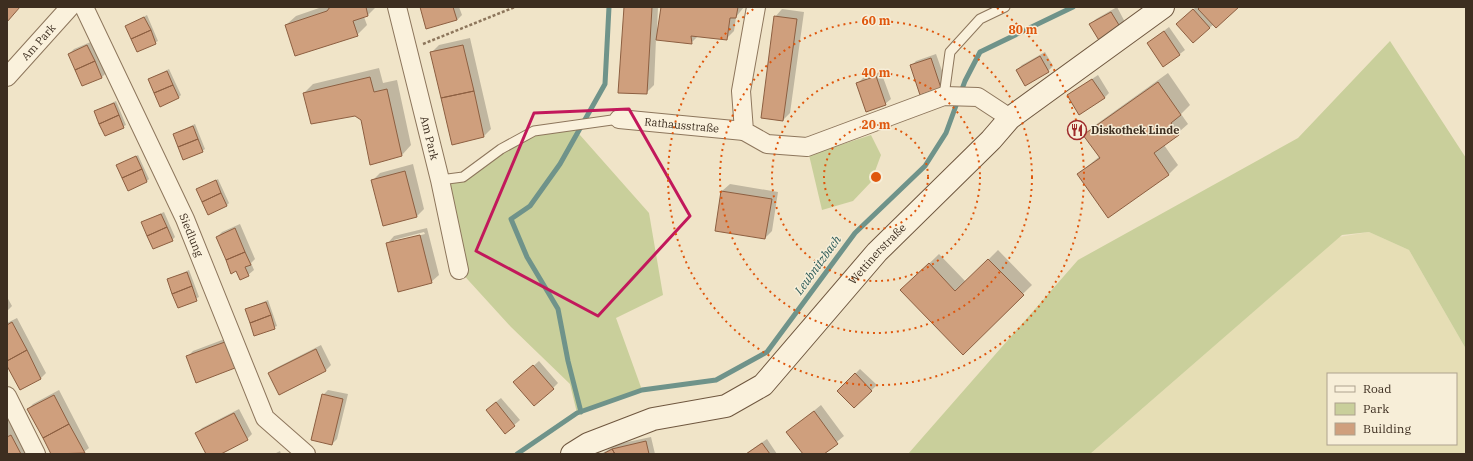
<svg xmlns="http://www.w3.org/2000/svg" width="1473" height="461" font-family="'IBM Plex Serif',serif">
	<rect width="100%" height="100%" fill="#f0e4c8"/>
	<path fill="#e6deb5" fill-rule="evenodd" d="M1369 232 1409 250 1466 349V454H1090L1339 237ZM1328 374H1456V444H1328Z"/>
	<path fill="#c9cf9b" d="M1390 41 1466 158V349L1409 250 1369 232 1342 235 1090 454H908L1078 260 1298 138Z
		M572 126 649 213 663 295 616 318 642 390 577 413 570 384 511 327 459 270 440 180 463 177 534 131Z
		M871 135 881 155 871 182 853 201 822 210 809 155Z"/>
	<path fill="#0003" fill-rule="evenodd" d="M322 7H376L368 15 364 17 367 25 357 35 286 25 296 16Z
		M421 7H459L462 15 457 20Z
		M625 7H658L657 30H659L662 7H744L736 17 734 31 726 39 698 36 691 43 656 39 654 85 646 93Z
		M1117 7 1126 24 1121 29 1090 24 1096 19Z
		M1196 7 1201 8 1237 7 1209 28 1183 19Z
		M782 9 804 12 790 113 783 120 775 17Z
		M147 15 158 41 138 51 127 26Z
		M1169 27 1185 50 1164 66 1148 43Z
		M470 38 491 129 484 136 431 53 439 45Z
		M93 41 107 72 102 77 69 54 74 49Z
		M1045 52 1053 66 1048 71 1017 70 1022 65Z
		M936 54 946 82 940 87 911 66 916 61Z
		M379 68 383 83 397 80 411 145 402 155 371 163 362 120 356 115 304 93 313 84Z
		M169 69 181 95 179 97 149 79Z
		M881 72 891 99 885 104 858 83 863 78Z
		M1168 73 1190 105 1181 114 1188 124 1164 145 1178 165 1169 174H1078L1100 156 1085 135 1094 126Z
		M1098 75 1109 93 1104 98 1068 95Z
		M116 101 126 125 105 135 95 111Z
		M195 124 205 149 202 151 174 134Z
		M138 155 149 179 147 181 118 165Z
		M413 164 424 209 417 216 373 180 380 173Z
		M218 179 229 203 227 205 198 189Z
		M730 184 778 192 772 231 765 238 716 230 722 191Z
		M164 212 175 237 172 240 143 222Z
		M240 224 255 259 251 263 254 270 248 275 217 237 222 232Z
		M427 228 439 275 431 282 387 244 394 236ZM424 232 425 234 394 242V240Z
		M998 250 1032 285 963 353 902 290 939 254 966 282Z
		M189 270 199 297 178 307 168 280Z
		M7 297 12 306 7 311Z
		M268 300 277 326 255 335 246 309Z
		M17 318 46 373 41 378 20 389 7 364V323Z
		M230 337 239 362 234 367 188 356 193 351Z
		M321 345 331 365 326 370 279 394 269 374 274 369Z
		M539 361 558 383 553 388 520 378Z
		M860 369 877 385 854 407 838 391Z
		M59 390 89 448 81 454H52L28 409 33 404Z
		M328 390 348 394 337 439 332 444 323 395Z
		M501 398 520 420 506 432 492 405Z
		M821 405 844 436 822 454H804L788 432Z
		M239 409 252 434 247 439 219 454H207L197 433 202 428Z
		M7 413 28 454H7Z
		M651 437 655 454H601L618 444Z
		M767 439 777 454H746L748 452Z
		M280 451 281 454H274Z"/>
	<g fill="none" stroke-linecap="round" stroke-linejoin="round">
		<path stroke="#6f938a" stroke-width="5" d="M581 412 568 361 558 309 527 257 511 219 530 206 560 164 605 84 609 7
			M517 454 577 413 642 390 716 380 767 352 855 233 925 166 946 133 965 81 980 52 1073 7"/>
	</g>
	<path fill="#cf9f7d" stroke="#8d5f41" d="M7 7H20L7 22Z
		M330 7H366L368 16 353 21 358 36 295 56 285 25 327 11Z
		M420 7H453L457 20 426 29Z
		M624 7H652L647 94 618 93Z
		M661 7H738L736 18H730L727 40 691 36 692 44 656 40Z
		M1200 7H1239L1216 28 1198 9Z
		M1193 9 1210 28 1193 43 1176 24Z
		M1111 12 1122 30 1100 42 1089 24Z
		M774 16 797 19 783 121 761 118Z
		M144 17 151 30 131 39 125 26Z
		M151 30 156 44 137 52 131 39Z
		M1164 31 1180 55 1163 67 1147 43Z
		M87 45 95 61 75 70 68 54Z
		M463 45 474 91 441 98 430 52Z
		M1040 56 1049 72 1025 86 1016 70Z
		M931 58 941 88 920 95 910 65Z
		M95 61 102 78 82 86 75 70Z
		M167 71 173 85 154 93 148 79Z
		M876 76 886 105 866 112 856 83Z
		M370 77 374 92 387 89 402 156 370 165 361 120 355 116 311 124 303 93Z
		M1092 79 1105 98 1079 115 1067 95Z
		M1158 82 1181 115 1171 123 1179 135 1154 153 1169 175 1108 218 1077 174 1100 158 1083 135Z
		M173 85 179 98 160 107 154 93Z
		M474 91 484 137 452 145 441 98Z
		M114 103 119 115 99 124 94 111Z
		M119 115 124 128 105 136 99 124Z
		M193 126 198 139 178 147 173 134Z
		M198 139 203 152 183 160 178 147Z
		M136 156 142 169 122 178 116 165Z
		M142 169 147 182 128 191 122 178Z
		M405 171 417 217 383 226 371 180Z
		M216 180 221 193 202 202 196 189Z
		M721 191 772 199 765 239 715 231Z
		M221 193 227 206 208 215 202 202Z
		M161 214 167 227 147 236 141 222Z
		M167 227 173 241 153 249 147 236Z
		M235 228 245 252 226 260 216 237Z
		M420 235 432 283 398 292 386 243Z
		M245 252 251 265 245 267 249 276 240 280 236 271 231 274 226 260Z
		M988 259 1024 295 963 355 900 290 929 263 955 291Z
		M187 272 192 286 172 294 167 279Z
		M192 286 197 301 178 308 172 294Z
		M266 302 271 315 250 323 245 309Z
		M271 315 275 329 254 336 250 323Z
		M12 322 27 350 7 361V325Z
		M225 342 235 368 196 383 186 356Z
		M316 349 326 371 279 395 268 373Z
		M27 350 41 379 20 390 7 366V361Z
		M533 365 554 389 534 406 513 382Z
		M855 373 872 391 854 408 837 391Z
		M322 394 343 399 332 445 311 440Z
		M54 395 69 424 43 438 27 409Z
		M496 402 515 426 505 434 486 410Z
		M814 411 838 444 824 454H803L786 432Z
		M234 413 248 440 221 454H206L195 433Z
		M69 424 85 453 51 454 43 438Z
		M11 435 21 454H7V437Z
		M646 441 649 454H615L612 449Z
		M762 443 770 454H746Z
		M612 449 615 454H603Z"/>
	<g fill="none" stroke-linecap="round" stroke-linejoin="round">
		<g stroke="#8d765c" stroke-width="11">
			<path id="lane" d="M944 96 950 52 980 19 1005 7
				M440 180 463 177 501 149 534 131 619 119"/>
		</g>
		<g stroke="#8d765c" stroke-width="20">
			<g id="street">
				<path id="s1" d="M84 7 185 219 265 418 306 454"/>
				<path id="s2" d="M397 7 440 180 459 270"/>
				<path d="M756 7 741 91 744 131 767 144 807 147 944 96 978 97 1010 118"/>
				<path id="s3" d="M7 77 70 7"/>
				<path id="s4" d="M619 119 744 131"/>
				<path d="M7 396 36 454"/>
			</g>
		</g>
		<g stroke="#6f573f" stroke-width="24">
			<g id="secondary">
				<path id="s5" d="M572 454 588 444 653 419 726 406 763 385 877 252 991 140 1010 118 1163 7"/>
			</g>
		</g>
		<path stroke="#8d765c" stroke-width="2.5" stroke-dasharray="3 2" stroke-linecap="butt" d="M423 44 515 7"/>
		<use href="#lane" stroke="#faf1dc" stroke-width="9"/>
		<use href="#street" stroke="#faf1dc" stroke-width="18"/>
		<use href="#secondary" stroke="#faf1dc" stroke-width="22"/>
	</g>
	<path fill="none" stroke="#c2185b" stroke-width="3" stroke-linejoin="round" d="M629 109 690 216 598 316 476 251 534 113Z"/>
	<g fill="none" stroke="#df570d" stroke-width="2" stroke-dasharray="2 4">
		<circle cx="876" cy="177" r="52"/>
		<circle cx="876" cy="177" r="104"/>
		<circle cx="876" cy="177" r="156"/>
		<path d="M997 8A208 208 0 1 1 755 8"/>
	</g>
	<defs>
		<g id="restaurant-ring" transform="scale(1)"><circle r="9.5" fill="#f7eed8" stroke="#9e2a2b" stroke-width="1.5"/><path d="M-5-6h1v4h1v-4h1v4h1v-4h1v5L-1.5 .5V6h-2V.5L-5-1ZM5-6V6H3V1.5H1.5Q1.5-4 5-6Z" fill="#9e2a2b"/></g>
	</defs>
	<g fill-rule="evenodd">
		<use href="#restaurant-ring" x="1077" y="130"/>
	</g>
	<g text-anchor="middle" stroke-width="3" stroke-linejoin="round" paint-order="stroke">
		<g font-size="11" fill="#3d2e20" stroke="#f7eed8">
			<text dy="4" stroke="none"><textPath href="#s3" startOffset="47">Am Park</textPath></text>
			<text dy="4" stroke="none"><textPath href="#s4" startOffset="63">Rathausstraße</textPath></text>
			<text dy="4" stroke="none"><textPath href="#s2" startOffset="135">Am Park</textPath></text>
			<text dy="4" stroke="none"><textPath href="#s1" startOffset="252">Siedlung</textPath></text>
			<text dy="4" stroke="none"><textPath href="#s5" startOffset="379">Wettinerstraße</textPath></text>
		</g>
		<g font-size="11" font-weight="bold" fill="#3d2e20" stroke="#f7eed8" text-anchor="start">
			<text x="1091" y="134">Diskothek Linde</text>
		</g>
		<g font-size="12" font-style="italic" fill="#2f5d5a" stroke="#f7eed8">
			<text transform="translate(818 265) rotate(-54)" y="4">Leubnitzbach</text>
		</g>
	</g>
	<circle cx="876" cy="177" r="6" fill="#df570d" stroke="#f7eed8" stroke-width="2"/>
	<g font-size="12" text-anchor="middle" font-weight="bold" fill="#df570d" stroke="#f7eed8" stroke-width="3" stroke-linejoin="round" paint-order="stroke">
		<text x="876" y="25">60 m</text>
		<text x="1023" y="34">80 m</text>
		<text x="876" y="77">40 m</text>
		<text x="876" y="129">20 m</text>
	</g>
	<rect width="1473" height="461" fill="none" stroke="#3d2e20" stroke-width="16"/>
	<rect x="1327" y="373" width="130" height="72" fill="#f7eed8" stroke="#ada18e"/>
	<rect x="1335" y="386" width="20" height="6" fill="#faf1dc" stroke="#ada18e"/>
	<text x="1363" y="393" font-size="12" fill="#3d2e20">Road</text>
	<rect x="1335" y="403" width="20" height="12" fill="#c9cf9b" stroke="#ada18e"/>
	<text x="1363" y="413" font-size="12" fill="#3d2e20">Park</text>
	<rect x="1335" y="423" width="20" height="12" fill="#cf9f7d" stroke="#ada18e"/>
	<text x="1363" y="433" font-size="12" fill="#3d2e20">Building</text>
</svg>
